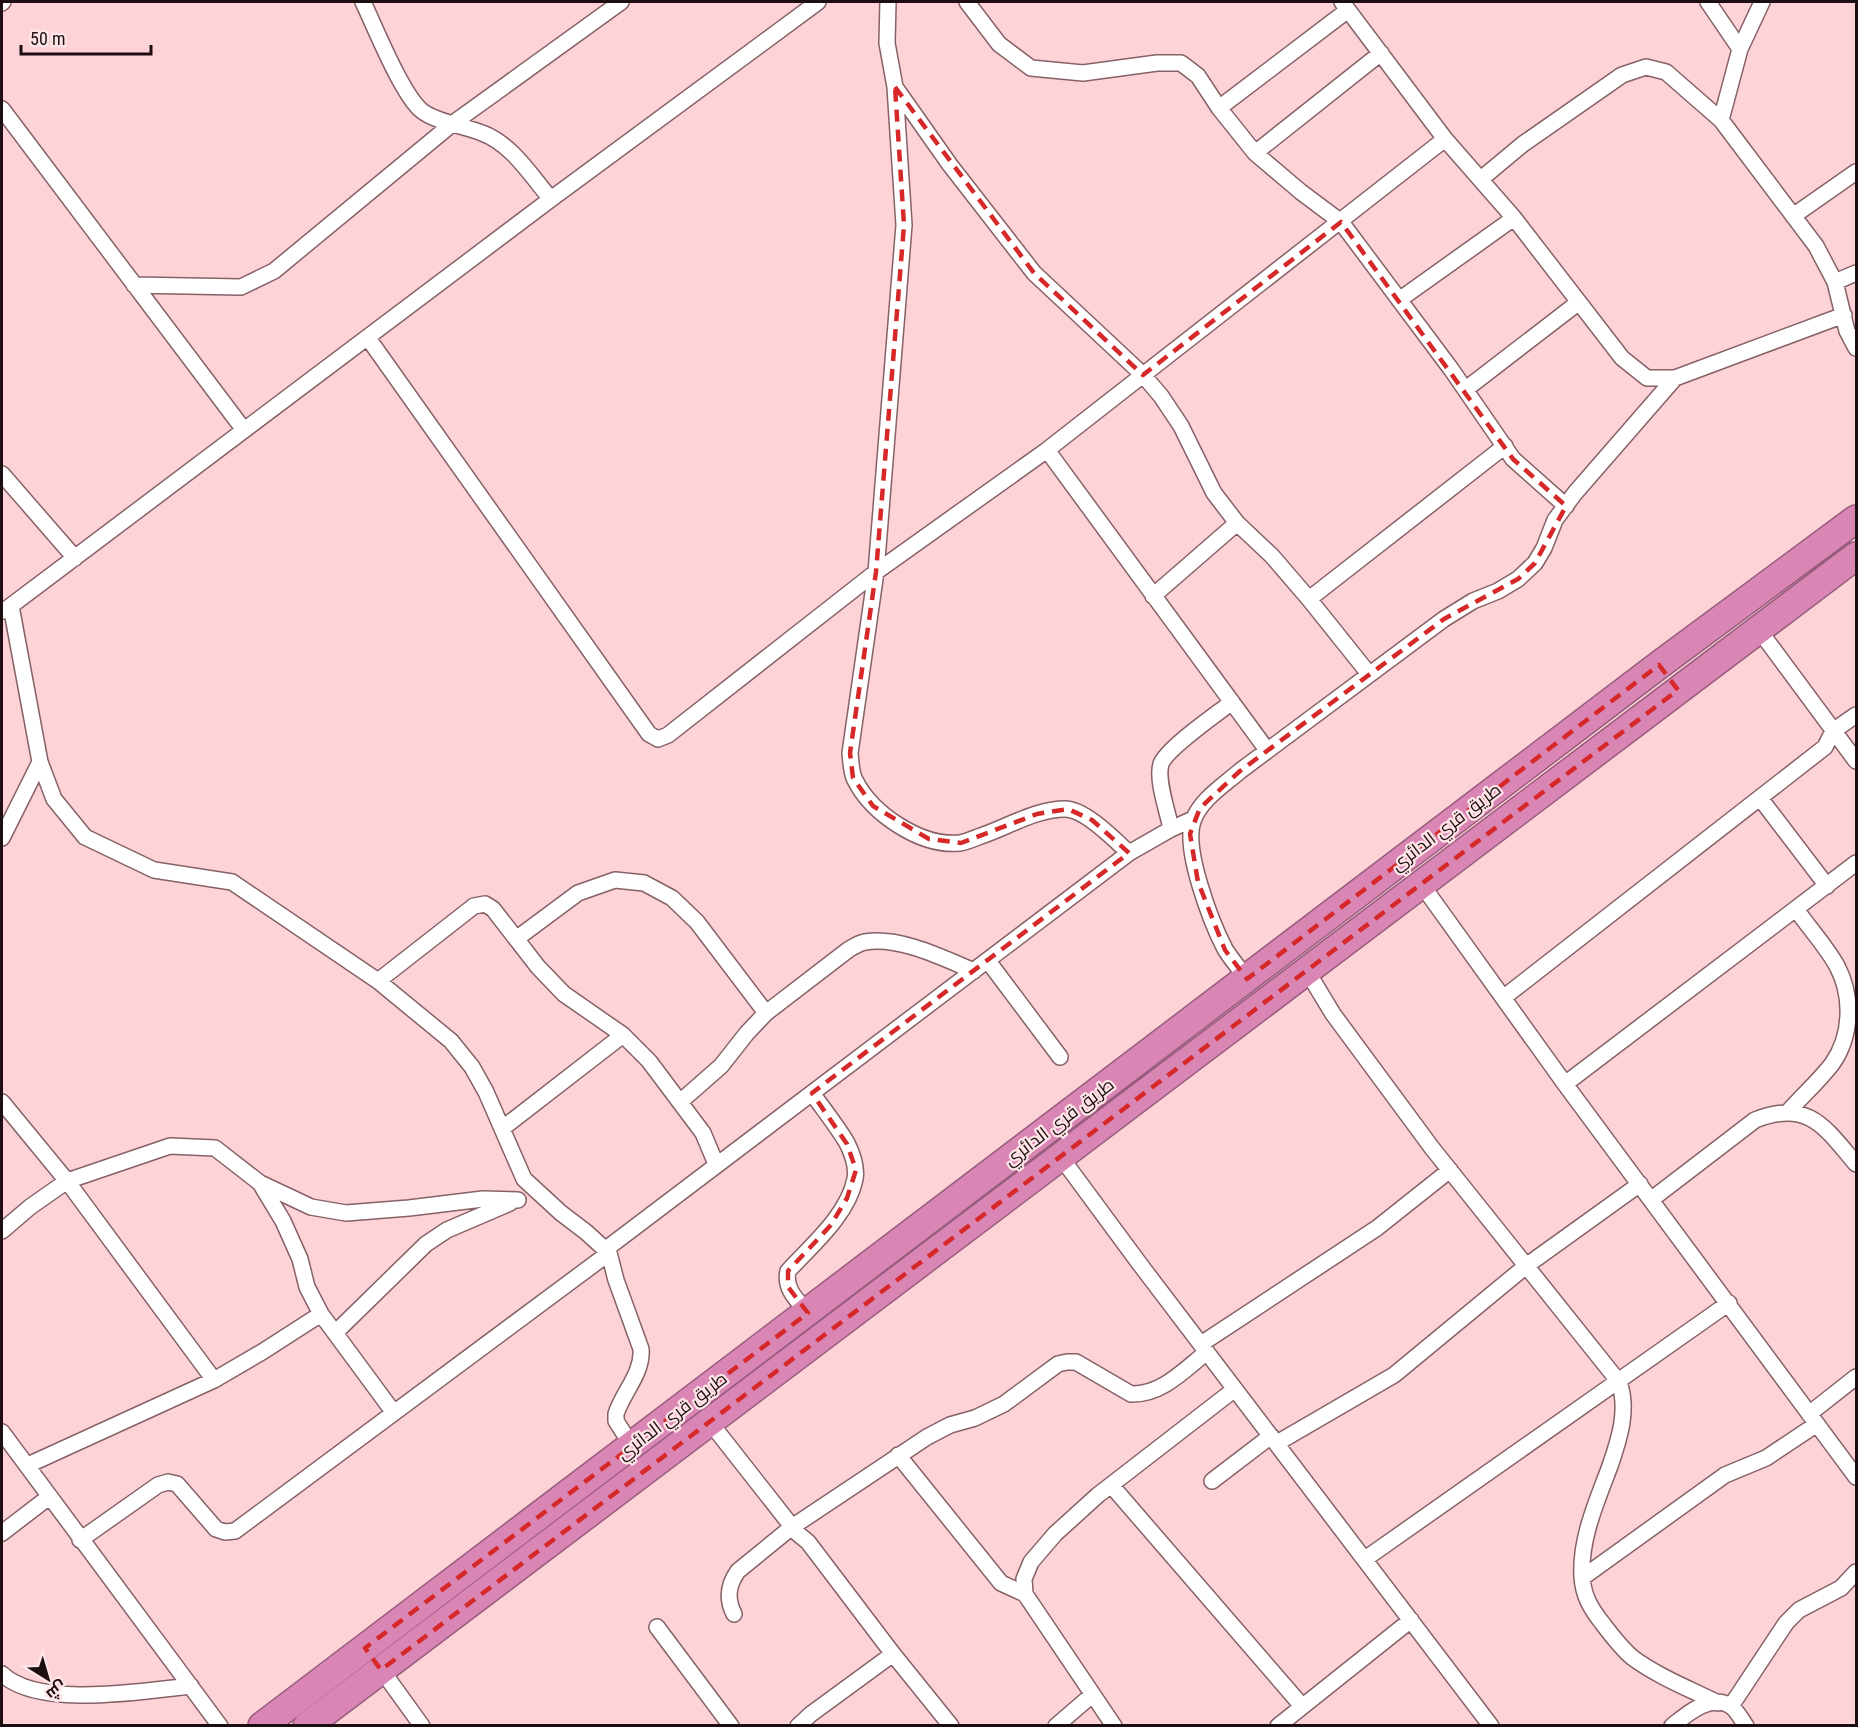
<svg xmlns="http://www.w3.org/2000/svg" width="1858" height="1727" font-family="'Roboto Condensed',Cairo,sans-serif">
	<rect width="100%" height="100%" fill="#fdd3d7"/>
	<g fill="none" stroke-linecap="round" stroke-linejoin="round">
		<g stroke="#866166" stroke-width="18">
			<path id="street" d="M363 2C375 27 402 95 422 111 436 122 465 126 482 133 512 144 531 176 551 199
				M888 2 887 43 895 87 904 225 876 572 850 753C851 761 851 773 855 780 872 814 921 847 960 843 966 842 973 839 978 837 1006 828 1035 809 1065 809 1085 809 1115 840 1129 853
				M967 2 999 44 1031 68 1083 73 1157 63H1181L1198 76 1219 108 1255 153 1301 192 1341 222 1451 369 1513 459 1566 506
				M1342 2 1445 139 1514 218 1622 358 1647 378H1675L1844 315
				M1708 2 1740 49
				M2 3 3 2
				M895 87 950 165 1034 273 1143 375 1161 396 1181 426 1214 493 1237 523 1272 556 1309 599 1369 674
				M1219 108 1348 10
				M2 109 244 430
				M1721 120 1740 49 1762 2
				M1255 153 1381 53
				M1481 179 1523 144 1622 75 1646 67 1666 72 1721 120 1816 246 1835 282 1847 331 1856 348
				M1793 216 1856 172
				M1835 282 1856 273
				M134 285 241 287 274 271 452 124 621 2
				M1399 300 1514 218
				M368 338 649 734 658 739 668 735 876 572 1047 450 1445 139
				M1466 389 1579 302
				M1047 450 1267 750
				M2 474 75 558
				M1153 596 1237 523
				M1309 599 1505 446
				M11 606 40 762 54 799 85 837 154 870 232 882 378 981 451 1041 472 1067 486 1092 524 1179 561 1213 586 1232 609 1253 616 1280 641 1349C643 1373 623 1392 616 1414V1421L632 1446
				M4 611 551 199 818 2
				M1759 630 1856 761
				M1760 798 1827 886
				M1171 829C1168 812 1156 780 1161 764 1167 748 1217 714 1232 702
				M2 838 40 762
				M1422 885 1565 1084 1856 1477
				M516 939 578 893 615 880 644 883 672 898 697 922 766 1013
				M988 961 1060 1057
				M1307 971 1333 1014 1432 1148 1619 1382C1629 1410 1619 1440 1610 1466 1597 1501 1580 1538 1582 1576 1583 1596 1591 1609 1603 1624 1612 1636 1622 1649 1633 1658 1659 1677 1690 1689 1718 1703
				M1247 979C1240 969 1231 959 1225 949 1211 922 1183 849 1193 821 1200 800 1224 785 1240 771L1444 619 1473 601 1498 591 1518 579 1535 563 1544 548 1555 520 1575 493 1675 378
				M378 981 474 906 485 904 493 909 538 967 564 994 623 1035 649 1061 703 1133 716 1164
				M1503 998 1825 747 1833 731 1856 715
				M1565 1084 1856 863
				M2 1102 67 1181 214 1380
				M680 1102 721 1066 747 1033 766 1013 848 950C853 947 859 943 865 942 899 936 943 958 974 971
				M1788 1112C1802 1096 1819 1081 1832 1064 1852 1036 1853 996 1837 966 1826 946 1809 928 1796 909
				M503 1128 623 1035
				M1060 1156 1142 1267 1491 1726
				M260 1183 283 1221 300 1259 307 1287 321 1314 394 1413
				M1652 1199 1755 1120C1808 1099 1825 1127 1856 1164
				M2 1231 30 1207 67 1181 170 1146 215 1148 260 1183 311 1207 346 1213 409 1208 483 1199 518 1200
				M606 1249 1129 853 1171 829 1193 819
				M808 1313C797 1300 784 1289 788 1271 811 1246 848 1215 855 1179 857 1168 852 1153 847 1143 837 1126 824 1110 812 1093
				M335 1333 426 1244 447 1230 510 1203
				M1201 1344 1377 1228 1450 1170
				M1809 1414 1856 1377
				M709 1421 797 1533 808 1542 893 1654 951 1726
				M2 1432 220 1726
				M1277 1443 1394 1375 1526 1266 1640 1184
				M898 1455 1001 1583 1025 1594
				M28 1465 214 1380 262 1352 321 1314
				M1212 1481 1271 1436
				M1111 1485 1302 1706
				M2 1533 49 1497
				M80 1540 158 1485 168 1482 177 1484 216 1529 225 1532 235 1531 609 1253
				M1365 1559 1729 1303
				M1582 1578 1725 1475 1766 1458 1817 1424
				M734 1614C726 1598 728 1585 738 1571L792 1527 927 1437 950 1425 975 1418 1004 1404 1058 1364 1067 1362H1076L1131 1394C1162 1395 1185 1369 1207 1352
				M657 1627 731 1726
				M378 1665 422 1726
				M2 1674C39 1709 143 1691 191 1686
				M1731 1706 1786 1623 1799 1610 1841 1588 1856 1572
				M798 1726 811 1714 893 1654
				M1056 1726 1092 1695
				M1114 1726 1025 1594 1024 1579 1031 1562 1055 1534 1098 1495 1235 1389
				M1278 1726 1411 1620
				M1672 1726C1687 1714 1712 1692 1732 1707 1737 1711 1742 1720 1746 1726"/>
		</g>
		<g stroke="#975c7c" stroke-width="30">
			<path id="highway" d="M262 1726 1659 665 1856 519
				M307 1726 1856 556"/>
		</g>
		<use href="#street" stroke="#fff" stroke-width="15"/>
		<use href="#highway" stroke="#d986b5" stroke-width="27"/>
	</g>
	<path fill="none" stroke="#d62828" stroke-width="4.5" stroke-dasharray="12 8" stroke-linejoin="round" d="M895 87 1034 273 1143 375 1341 222 1513 459 1566 506 1535 563 1518 579 1444 619 1240 771 1200 808 1190 834 1198 882 1225 950 1247 979 1659 665 1678 690 381 1670 365 1648 808 1313 788 1287V1271L831 1225 847 1198 856 1170 847 1144 812 1093 1129 853 1092 820 1068 809 1037 814 961 843 929 839 873 806 853 778 850 753 876 572 904 225Z"/>
	<g text-anchor="middle" stroke-width="4.5" stroke-linejoin="round" paint-order="stroke">
		<g font-size="18" fill="#1d0f11" stroke="#ffe5e7">
			<text transform="translate(1446 827) rotate(-37)" y="6">طريق قري الدائري</text>
			<text transform="translate(1059 1122) rotate(-37)" y="6">طريق قري الدائري</text>
			<text transform="translate(672 1416) rotate(-37)" y="6">طريق قري الدائري</text>
		</g>
	</g>
	<rect width="1858" height="1727" fill="none" stroke="#1d0f11" stroke-width="6"/>
	<g transform="translate(48 1679) rotate(143)" stroke="#ffe5e7" stroke-width="4.5" paint-order="stroke">
	<path d="M0-4.5L10 22L0 15L-10 22Z" fill="#1d0f11"/>
	<text y="-9" font-size="16" font-weight="bold" text-anchor="middle" fill="#1d0f11">ش</text>
	</g>
	<path d="M21 45v9h130v-9" fill="none" stroke="#1d0f11" stroke-width="3"/>
	<text x="30" y="45" font-size="18" fill="#1d0f11" stroke="#ffe5e7" stroke-width="4.5" paint-order="stroke">50 m</text>
</svg>
